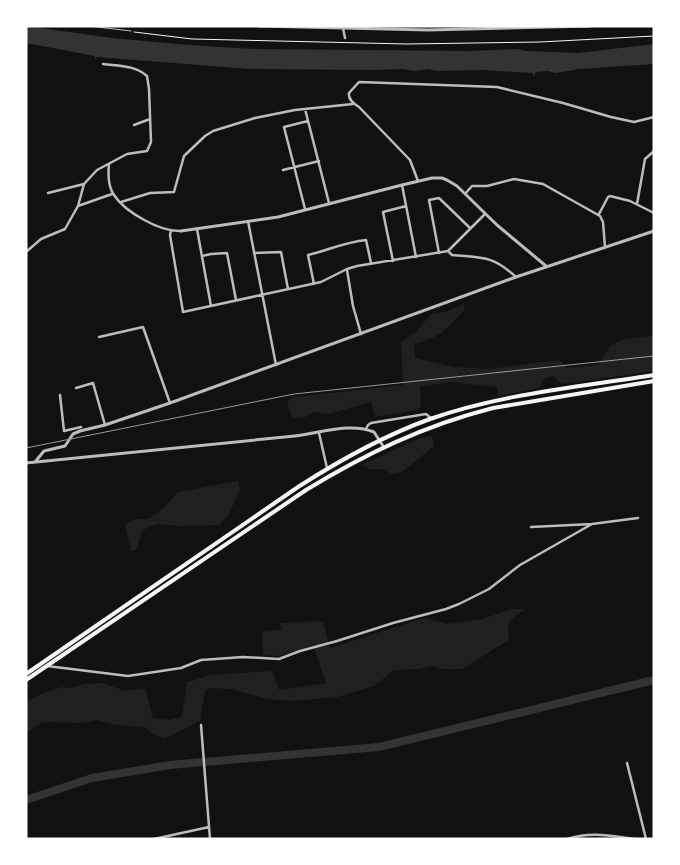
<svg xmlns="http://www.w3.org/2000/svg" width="680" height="865" font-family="'Alegreya Sans',sans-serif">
	<rect width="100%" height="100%" fill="#111"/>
	<path fill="#202020" d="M464 304V310C444 332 442 336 414 344L415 358 454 367 489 369 559 360 567 368 598 365 610 346 621 340 654 335V371L562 384 553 376 544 379 539 388 498 396 497 387 450 382 420 387 421 406 418 410 375 417 371 402 329 414 314 412 306 417 292 418 287 401 294 397 403 385 401 342 416 332 431 314 445 312Z
		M432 436 434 446 402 472 392 474 381 469H370L361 465 418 439Z
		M238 481 240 490 229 514 220 525 181 526 157 524 143 530 136 550 131 551 125 524 135 519H148L165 507 178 492Z
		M511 609H525C509 621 506 620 509 640L462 669H443L432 666 419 669 394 670 374 686 338 697 293 701 267 699 231 689 209 688 205 690 200 721 164 739 153 734 144 727 116 725 97 720 83 723 43 722 26 733V702L43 693 62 687 70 688 85 684 103 683 125 691 145 688 153 718 169 720 182 717 187 682 211 675 273 671 279 690 326 683 313 645 279 656 263 655 262 632 282 629 280 623 323 621 330 648 424 618 448 624 483 619Z"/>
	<path fill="#333" d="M26 26 112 38 189 45 252 49 471 51 518 49 526 51 578 53 654 44V64L579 69 577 68 575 70 555 73 548 71 536 72 534 76 532 73 483 70 436 71 429 69 415 71 403 69 374 70 250 69 97 57 95 59V56L26 43Z"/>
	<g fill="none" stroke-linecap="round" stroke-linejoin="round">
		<path stroke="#333" stroke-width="8" d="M26 800 92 778 170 765 379 747 654 680"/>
		<path stroke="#f5f5f5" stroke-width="1" d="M134 32 192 39 407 44 540 42 654 36"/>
		<path stroke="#bcbcbc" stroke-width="1" d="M89 26 131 31"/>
		<path stroke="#bcbcbc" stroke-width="2.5" d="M343 28 345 38
			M305 109 329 203
			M134 125 150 119
			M109 164C108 174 108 187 114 195 125 212 160 232 181 231
			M283 170 319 161
			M418 181 410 160 359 107C354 104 348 100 349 93L359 82 497 87 563 103 611 117 634 122 654 117
			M402 185 416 257
			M48 193 84 184
			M465 194 472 186H487L514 179 543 184 600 216 603 222 605 247
			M121 202 150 193 174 192 184 156 205 136 213 131 255 118 295 110 353 104
			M637 204 645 159 654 151
			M78 206 112 194
			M305 209 284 127 308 121
			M599 214 608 197 610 196 630 201 654 213
			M248 221 276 365
			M197 229 211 306
			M171 230 170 235 183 312 321 282 347 269 357 266 448 251 485 214
			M448 251 452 255C482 258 492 255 516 277
			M26 252 41 239 65 229 78 206 84 184 97 170 127 154 147 151 151 142 149 89 147 76C135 65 118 66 103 64
			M254 253 281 252 288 289
			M439 253 429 200 439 198 470 228
			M202 256 211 254 227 253 236 300
			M393 261 383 212 406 206
			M347 270 353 306 361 334
			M314 284 308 255C328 250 346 242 366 240L371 263
			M99 337 143 327 170 403
			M76 388 93 383 105 425
			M60 395 64 431 81 427
			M366 429 368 425 371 423 426 414 432 419
			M319 433 327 468
			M531 527 592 524 638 518
			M47 666 128 676 181 668 201 660 243 657 279 659 300 651 337 641 393 623 446 609 459 604 489 589 520 565 592 524
			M201 725 210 839
			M627 763 646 839
			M154 839 209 827
			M567 839C592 831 611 836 636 839"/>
		<path stroke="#bcbcbc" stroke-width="3" d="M259 26 428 30 590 26
			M181 231 278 217 402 185 432 178H442L447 180 457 186 497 225 546 266
			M35 462 44 451 65 446 73 434 80 431 105 425 170 403 516 277 654 231
			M26 463C116 454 206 445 295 436 320 433 351 422 374 432L383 446"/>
		<path stroke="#f5f5f5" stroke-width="4" d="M26 674 298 487C340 460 383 436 430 419 501 394 579 387 654 375
			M26 680 306 490C367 453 423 426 493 408L654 381"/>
		<path stroke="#9a9a9a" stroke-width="1" d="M26 448 294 394 654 356"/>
	</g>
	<rect width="680" height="865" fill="none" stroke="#ffffff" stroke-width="55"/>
</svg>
